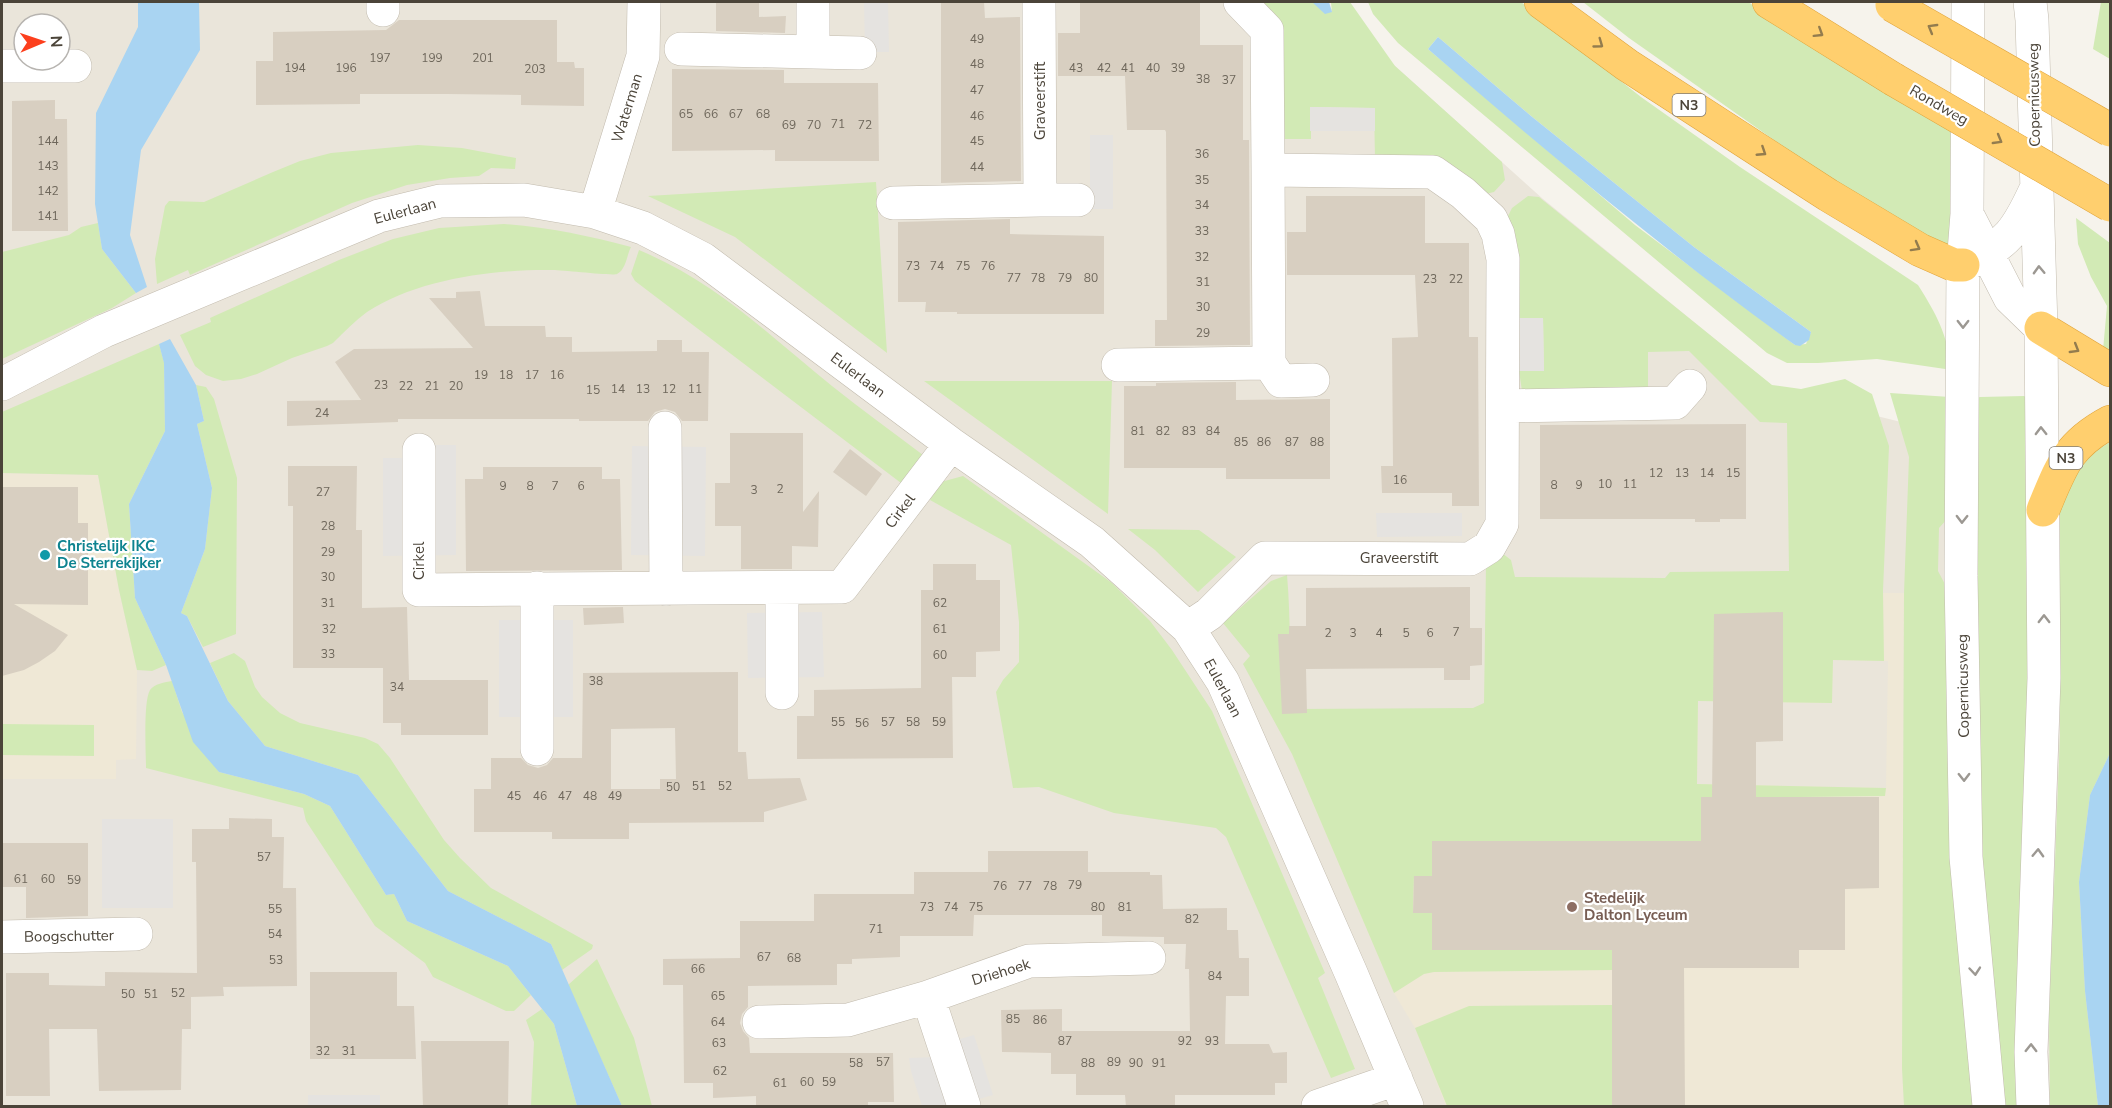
<svg xmlns="http://www.w3.org/2000/svg" width="2112" height="1108" font-family="'Nunito Sans',sans-serif">
	<rect width="100%" height="100%" fill="#f6f3ec"/>
	<path fill="#eae5da" fill-rule="evenodd" d="M2 2H1324L1543 199 1780 392 1905 423 2110 515V1106H2ZM24 24H60V60H24Z"/>
	<path fill="#efe8d6" fill-rule="evenodd" d="M2 473 98 475 119 590 137 670 136 759 116 760V779H2Z
		M1684 592 1904 593 1902 1068 1904 1106H1446L1415 1028 1394 993 1292 754 1441 766ZM1833 660 1888 661 1886 788 1697 784 1698 701 1832 703Z"/>
	<path fill="#d2eab5" fill-rule="evenodd" d="M1261 2H1312L1332 12 1331 3 1332 2H1350L1395 66 1502 162 1505 180 1494 192 1481 195 1375 158 1374 108 1311 107V139H1281Z
		M1368 2H1521L1641 97 1740 167 1918 285C1937 315 1947 334 1952 370L1877 359 1818 363H1787L1767 353 1398 43 1373 14ZM1438 37 1531 116 1694 247 1811 332 1806 344 1795 345 1635 225 1428 49Z
		M1583 2H1748L1953 130 1954 246 1925 241 1791 152 1629 38Z
		M2101 2H2110V59L2093 49Z
		M418 145 462 148 516 158 515 169 491 168 479 176 450 178 407 185 352 203 190 275 188 270 157 284 155 259 165 206 169 201 204 202 273 172 300 161 331 153Z
		M876 182 887 353 735 237 648 196Z
		M1528 196 1539 197 1772 385 1801 389 1845 379 1872 394 1889 446 1883 591 1884 661 1833 660 1832 703 1698 701 1697 784 1886 788 1885 796 1701 798V842L1432 841V877L1414 876 1413 913H1432V950H1612V970L1434 972 1424 974 1394 993 1292 754 1243 664 1250 656 1223 623 1271 581 1287 575C1291 620 1289 664 1293 709L1473 708 1484 703 1486 564 1502 553 1511 560 1515 577 1665 578 1670 572 1789 571 1787 423 1760 422 1689 351 1648 352V388L1522 391 1519 371 1544 370 1543 318H1518L1508 216 1512 208Z
		M2076 218 2110 243V354L2103 350 2107 306 2091 277 2078 244Z
		M98 223 102 249 136 293 112 308 2 359V252L69 235 81 227Z
		M504 224C548 227 589 236 631 247 627 254 626 270 617 274 613 276 563 270 553 270 495 269 417 279 367 312 355 321 344 332 333 343L327 346 292 358 257 374 241 379 223 381 206 375 195 366 180 335 211 322 210 318 339 260 393 239 439 228Z
		M639 250C718 283 767 334 832 386 862 410 893 432 923 455L901 483 635 281 631 274Z
		M159 344 164 362 165 431 129 504 135 598 166 665 152 671 137 670 119 590 98 475 2 473V412Z
		M924 381H1112L1108 514Z
		M196 385 206 387 214 399 237 478 236 634 203 647 187 616 181 613 205 549 212 488 197 424 204 421Z
		M1890 393 1950 397 1948 518 1939 528 1938 571 1948 590 1977 1106H1904L1902 1068 1904 593 1909 457Z
		M2024 396 2029 399 2027 1106H2002L1976 859V398L1980 397Z
		M2110 442V753L2090 795 2079 882 2085 991 2098 1106H2050L2049 1016 2060 735V496L2092 453Z
		M963 476 1112 583 1150 621 1172 650 1212 711 1325 973 1318 978 1355 1069 1331 1078 1226 837 1216 828 1114 813 1039 787 1013 788 996 692 1003 680 1019 662V622L1011 545 930 500 941 482Z
		M1128 529 1199 530 1236 557 1198 592 1155 550Z
		M234 653 245 661 255 687 262 697 280 713 300 723 365 738 378 744 390 758 444 840 460 858 491 888 593 945 592 949 562 970 551 944 448 891 358 775 265 746 228 701 210 663Z
		M172 681 182 712 219 772 304 794 330 806 386 895 394 894 407 921 508 966 531 995 514 1011H506L433 977 425 963 375 926 306 821 303 808 146 768C146 753 143 702 150 690 154 684 165 682 172 681Z
		M2 724 94 725V756L2 755Z
		M597 959 634 1038 652 1106H622L568 985Z
		M1612 1005V1106H1447L1415 1028 1469 1006Z
		M542 1009 554 1024 577 1106H531L534 1042 526 1020Z"/>
	<path fill="#e5e3e0" d="M864 2H888L889 52H865Z
		M1310 107 1375 108V131H1310Z
		M1090 135H1113V209H1090Z
		M1518 318H1543L1544 371H1519Z
		M404 445H456V555L383 556V458H404Z
		M632 446 706 447 705 556 631 555Z
		M1376 513H1462V536L1377 537Z
		M822 612 824 677 748 678 747 613Z
		M499 620H573V717H499Z
		M102 819H173V908H102Z
		M974 1035 993 1095 972 1101 953 1041Z
		M936 1057 950 1106H922L911 1071 909 1058Z
		M380 1095V1106H308V1095Z"/>
	<path fill="#a9d4f2" d="M138 2H199L200 50 141 150 130 235 147 287 136 293 102 249 95 204 96 113 138 27Z
		M1312 2H1329L1332 12 1325 14Z
		M1438 37 1531 116 1694 247 1811 332 1809 340 1800 346 1795 345C1667 253 1546 152 1428 49Z
		M170 339 196 385 204 421 197 424 212 488 205 549 181 613 187 616 228 701 265 746 358 775 448 891 551 944 622 1106H577L554 1024 508 966 407 921 394 894 386 895 330 806 304 794 219 772 193 742 166 665 135 598 129 504 165 431 164 363 159 344Z
		M2110 753V1106H2098L2085 991 2079 882 2090 795Z"/>
	<path fill="#d8cfc1" fill-rule="evenodd" d="M716 2H759V17L786 16 785 33 716 31Z
		M941 2H984L985 18 1020 17 1021 181 941 183Z
		M1080 2H1200V45H1243V140H1249L1250 345 1155 346V320H1167L1166 132 1165 130H1127L1125 76H1058V33H1080Z
		M399 20H557V62H574L575 68H584V106L521 105V95L447 94H360V104L256 105V61H273V32L386 30Z
		M672 69 784 70V83H878L879 161H775V150L672 151Z
		M55 100V119H67L68 231H12V101Z
		M1306 196H1425V243H1469V337H1478L1479 506H1452V493H1382L1381 466H1393L1392 338 1418 337 1415 275H1287V232H1306Z
		M1010 219V234L1104 236V314H957V312H925L926 302H898V222Z
		M480 291 485 326H545L546 337H572V352L657 351V340H682V352H709L708 421H682L675 412 665 409 655 412 648 421H579V419H398V422L287 426V401L361 400 335 362 354 349 473 348 429 298H456V292Z
		M1236 382V400L1330 399V479H1226V468H1124V386H1156V383Z
		M1746 424V519H1720V522H1695V519H1540V425Z
		M730 433H803V512L819 491 818 547 792 546V569H741V526H715V483H730Z
		M850 449 882 474 866 496 833 472Z
		M288 466H357L356 530H362V608L407 607 409 680H488V735H401V723H383V668H293V506H288Z
		M483 467H602V479H620L622 570 466 571 465 479H483Z
		M2 487H78V523H88V605L14 604 68 635 55 651 39 662 24 670 2 676Z
		M933 564H976V580H1000V651L976 652V677H952L953 758 797 759V716H814V690L921 688V590H933Z
		M1470 587V628H1482V665L1470 666V680H1444V668L1306 669 1307 713 1282 714 1278 634H1289V626H1306V588Z
		M623 607 624 623 584 625 583 608Z
		M1783 612V741L1756 742V797H1879V888L1845 889V950H1799V968H1684L1685 1107H1612V950H1432V913H1413L1414 876H1432V841H1701V797H1712L1714 614Z
		M738 672V752H746L748 779 800 778 807 800 764 812V822L629 823V839H552V832H474V789H491V758H521L528 765 538 768 547 765 553 758H582L583 673ZM675 728 676 779H660V789H611V729Z
		M229 818 272 819V837H284L283 888H296L297 986 223 987 224 996 191 997V1029H182L181 1090 99 1091 97 1029H49L50 1096H6V973H49V985L105 986V972L197 973 196 862H192V829H229Z
		M2 843H88V916L26 918V887H2Z
		M988 851H1088V872H1150V875H1162L1163 909 1227 908V930H1238L1239 958H1249V996H1226L1225 1044H1269L1273 1053 1287 1052V1083H1275V1095H1175V1107H1126L1125 1095H1076V1074H1051V1053L1002 1052 1001 1010 1062 1009V1031H1190L1189 969H1185L1186 944H1164V937L1102 936V915H974L973 936H900V957L852 959V964H837V985L748 986V1007L742 1014 740 1023 743 1031 749 1038 750 1053H893L894 1102H868V1107H756V1096L713 1098V1083H684L683 985H663V959L740 958V921H814V894H914V872H988Z
		M310 972H397V1006H414L416 1059H310Z
		M421 1041H509L508 1107H423Z"/>
	<g fill="none" stroke-linecap="round" stroke-linejoin="round">
		<g stroke="#c2bbae" stroke-width="34">
			<path id="minor" d="M1968 2 1967 214 1963 265 1961 576 1966 857 1989 1106
				M2030 2 2032 20 2041 328 2044 678 2031 1052 2033 1106
				M383 10V2
				M681 49 813 52V2
				M813 52 860 53
				M2 66H75
				M1040 200H1078
				M893 203 1040 200 1039 2
				M595 212 643 56 644 2
				M1967 214 2010 298 2041 328
				M1969 263C2008 243 2017 230 2035 191
				M1269 363 1281 381 1313 380
				M1118 365 1269 363 1268 170
				M2 384 104 331 379 216 440 201 524 200 595 212 643 228 703 259 951 444 1092 542 1188 628 1223 682 1351 973 1407 1106
				M1503 406 1675 403 1690 386
				M665 428 666 589
				M419 450V590L842 587 951 444
				M537 588V749
				M1188 628 1209 614 1265 558 1470 559 1489 547 1502 524 1503 259 1498 234 1491 219 1463 193 1433 172 1268 170 1267 30 1240 2
				M782 693V588
				M2 937 136 934
				M759 1022 848 1020 928 997
				M964 1106 928 997 1029 961 1149 958
				M1318 1106 1396 1079"/>
		</g>
		<g stroke="#e0a43c" stroke-width="34">
			<path id="highway" d="M1541 2 1627 65 1828 195 1920 250 1954 265H1963
				M1769 2 1893 79
				M2041 328 2110 370
				M2043 510C2061 467 2067 445 2110 422"/>
		</g>
		<use href="#minor" stroke="#fff" stroke-width="33"/>
		<use href="#highway" stroke="#ffcf6e" stroke-width="33"/>
		<g stroke="#e0a43c" stroke-width="34" stroke-linecap="butt">
			<path id="highway-bridge" d="M1892 5 2110 130
				M1893 79 2110 205"/>
		</g>
		<use href="#highway-bridge" stroke="#ffcf6e" stroke-width="33"/>
	</g>
	<defs><path id="oneway-chevron" d="M-2-3.5L2.5 0L-2 3.5" fill="none" stroke-width="1.6" stroke-linecap="round" stroke-linejoin="round" transform="scale(1.5)"/></defs>
	<g stroke="#937c4e">
		<use href="#oneway-chevron" transform="translate(1932 28) rotate(-150)"/>
		<use href="#oneway-chevron" transform="translate(1819 33) rotate(32)"/>
		<use href="#oneway-chevron" transform="translate(1599 44) rotate(36)"/>
		<use href="#oneway-chevron" transform="translate(1998 140) rotate(30)"/>
		<use href="#oneway-chevron" transform="translate(1762 152) rotate(33)"/>
		<use href="#oneway-chevron" transform="translate(1916 247) rotate(29)"/>
		<use href="#oneway-chevron" transform="translate(2075 349) rotate(31)"/>
	</g>
	<g stroke="#9c9892">
		<use href="#oneway-chevron" transform="translate(2039 270) rotate(-92)"/>
		<use href="#oneway-chevron" transform="translate(1963 324) rotate(90)"/>
		<use href="#oneway-chevron" transform="translate(2041 431) rotate(-91)"/>
		<use href="#oneway-chevron" transform="translate(1962 519) rotate(91)"/>
		<use href="#oneway-chevron" transform="translate(2044 619) rotate(-90)"/>
		<use href="#oneway-chevron" transform="translate(1964 777) rotate(89)"/>
		<use href="#oneway-chevron" transform="translate(2038 853) rotate(-88)"/>
		<use href="#oneway-chevron" transform="translate(1975 971) rotate(85)"/>
		<use href="#oneway-chevron" transform="translate(2031 1048) rotate(-89)"/>
	</g>
	<circle fill="#0f9aa8" stroke="#fff" stroke-width="2" cx="45" cy="555" r="6"/>
	<circle fill="#8d6e63" stroke="#fff" stroke-width="2" cx="1572" cy="907" r="6"/>
	<g text-anchor="middle" stroke-width="4.5" stroke-linejoin="round" paint-order="stroke">
		<g font-size="12" fill="#6e675b">
			<text x="977" y="43">49</text>
			<text x="380" y="62">197</text>
			<text x="432" y="62">199</text>
			<text x="483" y="62">201</text>
			<text x="977" y="68">48</text>
			<text x="295" y="72">194</text>
			<text x="346" y="72">196</text>
			<text x="1076" y="72">43</text>
			<text x="1104" y="72">42</text>
			<text x="1128" y="72">41</text>
			<text x="1153" y="72">40</text>
			<text x="1178" y="72">39</text>
			<text x="535" y="73">203</text>
			<text x="1203" y="83">38</text>
			<text x="1229" y="84">37</text>
			<text x="977" y="94">47</text>
			<text x="686" y="118">65</text>
			<text x="711" y="118">66</text>
			<text x="736" y="118">67</text>
			<text x="763" y="118">68</text>
			<text x="977" y="120">46</text>
			<text x="838" y="128">71</text>
			<text x="789" y="129">69</text>
			<text x="814" y="129">70</text>
			<text x="865" y="129">72</text>
			<text x="48" y="145">144</text>
			<text x="977" y="145">45</text>
			<text x="1202" y="158">36</text>
			<text x="48" y="170">143</text>
			<text x="977" y="171">44</text>
			<text x="1202" y="184">35</text>
			<text x="48" y="195">142</text>
			<text x="1202" y="209">34</text>
			<text x="48" y="220">141</text>
			<text x="1202" y="235">33</text>
			<text x="1202" y="261">32</text>
			<text x="913" y="270">73</text>
			<text x="937" y="270">74</text>
			<text x="963" y="270">75</text>
			<text x="988" y="270">76</text>
			<text x="1014" y="282">77</text>
			<text x="1038" y="282">78</text>
			<text x="1065" y="282">79</text>
			<text x="1091" y="282">80</text>
			<text x="1430" y="283">23</text>
			<text x="1456" y="283">22</text>
			<text x="1203" y="286">31</text>
			<text x="1203" y="311">30</text>
			<text x="1203" y="337">29</text>
			<text x="481" y="379">19</text>
			<text x="506" y="379">18</text>
			<text x="532" y="379">17</text>
			<text x="557" y="379">16</text>
			<text x="381" y="389">23</text>
			<text x="406" y="390">22</text>
			<text x="432" y="390">21</text>
			<text x="456" y="390">20</text>
			<text x="618" y="393">14</text>
			<text x="643" y="393">13</text>
			<text x="669" y="393">12</text>
			<text x="695" y="393">11</text>
			<text x="593" y="394">15</text>
			<text x="322" y="417">24</text>
			<text x="1138" y="435">81</text>
			<text x="1163" y="435">82</text>
			<text x="1189" y="435">83</text>
			<text x="1213" y="435">84</text>
			<text x="1241" y="446">85</text>
			<text x="1264" y="446">86</text>
			<text x="1292" y="446">87</text>
			<text x="1317" y="446">88</text>
			<text x="1656" y="477">12</text>
			<text x="1682" y="477">13</text>
			<text x="1707" y="477">14</text>
			<text x="1733" y="477">15</text>
			<text x="1400" y="484">16</text>
			<text x="1605" y="488">10</text>
			<text x="1630" y="488">11</text>
			<text x="1554" y="489">8</text>
			<text x="1579" y="489">9</text>
			<text x="503" y="490">9</text>
			<text x="530" y="490">8</text>
			<text x="555" y="490">7</text>
			<text x="581" y="490">6</text>
			<text x="780" y="493">2</text>
			<text x="754" y="494">3</text>
			<text x="323" y="496">27</text>
			<text x="328" y="530">28</text>
			<text x="328" y="556">29</text>
			<text x="328" y="581">30</text>
			<text x="328" y="607">31</text>
			<text x="940" y="607">62</text>
			<text x="329" y="633">32</text>
			<text x="940" y="633">61</text>
			<text x="1456" y="636">7</text>
			<text x="1328" y="637">2</text>
			<text x="1353" y="637">3</text>
			<text x="1379" y="637">4</text>
			<text x="1406" y="637">5</text>
			<text x="1430" y="637">6</text>
			<text x="328" y="658">33</text>
			<text x="940" y="659">60</text>
			<text x="596" y="685">38</text>
			<text x="397" y="691">34</text>
			<text x="838" y="726">55</text>
			<text x="888" y="726">57</text>
			<text x="913" y="726">58</text>
			<text x="939" y="726">59</text>
			<text x="862" y="727">56</text>
			<text x="699" y="790">51</text>
			<text x="725" y="790">52</text>
			<text x="673" y="791">50</text>
			<text x="514" y="800">45</text>
			<text x="540" y="800">46</text>
			<text x="565" y="800">47</text>
			<text x="590" y="800">48</text>
			<text x="615" y="800">49</text>
			<text x="264" y="861">57</text>
			<text x="21" y="883">61</text>
			<text x="48" y="883">60</text>
			<text x="74" y="884">59</text>
			<text x="1075" y="889">79</text>
			<text x="1000" y="890">76</text>
			<text x="1025" y="890">77</text>
			<text x="1050" y="890">78</text>
			<text x="927" y="911">73</text>
			<text x="951" y="911">74</text>
			<text x="976" y="911">75</text>
			<text x="1098" y="911">80</text>
			<text x="1125" y="911">81</text>
			<text x="275" y="913">55</text>
			<text x="1192" y="923">82</text>
			<text x="876" y="933">71</text>
			<text x="275" y="938">54</text>
			<text x="764" y="961">67</text>
			<text x="794" y="962">68</text>
			<text x="276" y="964">53</text>
			<text x="698" y="973">66</text>
			<text x="1215" y="980">84</text>
			<text x="178" y="997">52</text>
			<text x="128" y="998">50</text>
			<text x="151" y="998">51</text>
			<text x="718" y="1000">65</text>
			<text x="1013" y="1023">85</text>
			<text x="1040" y="1024">86</text>
			<text x="718" y="1026">64</text>
			<text x="1065" y="1045">87</text>
			<text x="1185" y="1045">92</text>
			<text x="1212" y="1045">93</text>
			<text x="719" y="1047">63</text>
			<text x="323" y="1055">32</text>
			<text x="349" y="1055">31</text>
			<text x="883" y="1066">57</text>
			<text x="1114" y="1066">89</text>
			<text x="856" y="1067">58</text>
			<text x="1088" y="1067">88</text>
			<text x="1136" y="1067">90</text>
			<text x="1159" y="1067">91</text>
			<text x="720" y="1075">62</text>
			<text x="807" y="1086">60</text>
			<text x="829" y="1086">59</text>
			<text x="780" y="1087">61</text>
		</g>
		<g fill="#fff" stroke="#817c74" stroke-width="1.5">
			<rect x="1672.5" y="94" width="33" height="22" rx="4.5"/>
			<rect x="2049.5" y="447" width="33" height="22" rx="4.5"/>
		</g>
		<g font-size="14" font-weight="bold" fill="#4b4439">
			<text x="1689" y="110">N3</text>
			<text x="2066" y="463">N3</text>
		</g>
		<g font-size="15" fill="#4b4439" stroke="#fff">
			<text transform="translate(2034 95) rotate(-91)" y="5">Copernicusweg</text>
			<text transform="translate(1040 101) rotate(-90)" y="5">Graveerstift</text>
			<text transform="translate(1939 105) rotate(30)" y="5">Rondweg</text>
			<text transform="translate(627 108) rotate(-73)" y="5">Waterman</text>
			<text transform="translate(405 211) rotate(-15)" y="5">Eulerlaan</text>
			<text transform="translate(858 375) rotate(37)" y="5">Eulerlaan</text>
			<text transform="translate(900 511) rotate(-53)" y="5">Cirkel</text>
			<text x="1399" y="563">Graveerstift</text>
			<text transform="translate(419 561) rotate(-90)" y="5">Cirkel</text>
			<text transform="translate(1963 686) rotate(-91)" y="5">Copernicusweg</text>
			<text transform="translate(1223 688) rotate(62)" y="5">Eulerlaan</text>
			<text transform="translate(69 936) rotate(-1)" y="5">Boogschutter</text>
			<text transform="translate(1001 972) rotate(-17)" y="5">Driehoek</text>
		</g>
		<g font-size="15" font-weight="bold" fill="#0d838f" stroke="#fff" text-anchor="start">
			<text x="57" y="551">Christelijk IKC<tspan x="57" dy="17">De Sterrekijker</tspan></text>
		</g>
		<g font-size="15" font-weight="bold" fill="#785e54" stroke="#fff" text-anchor="start">
			<text x="1584" y="903">Stedelijk<tspan x="1584" dy="17">Dalton Lyceum</tspan></text>
		</g>
	</g>
	<rect width="2112" height="1108" fill="none" stroke="#4b4439" stroke-width="6"/>
	<g transform="translate(42 42) rotate(88)"><circle r="28" fill="#ffffff" stroke="#b7b4b0" stroke-width="1.5"/>
	<path d="M0-4.5L10 22L0 15L-10 22Z" fill="#fc3f1d"/>
	<text y="-9" font-size="16" font-weight="bold" text-anchor="middle" fill="#4b4439">N</text>
	</g>
</svg>
